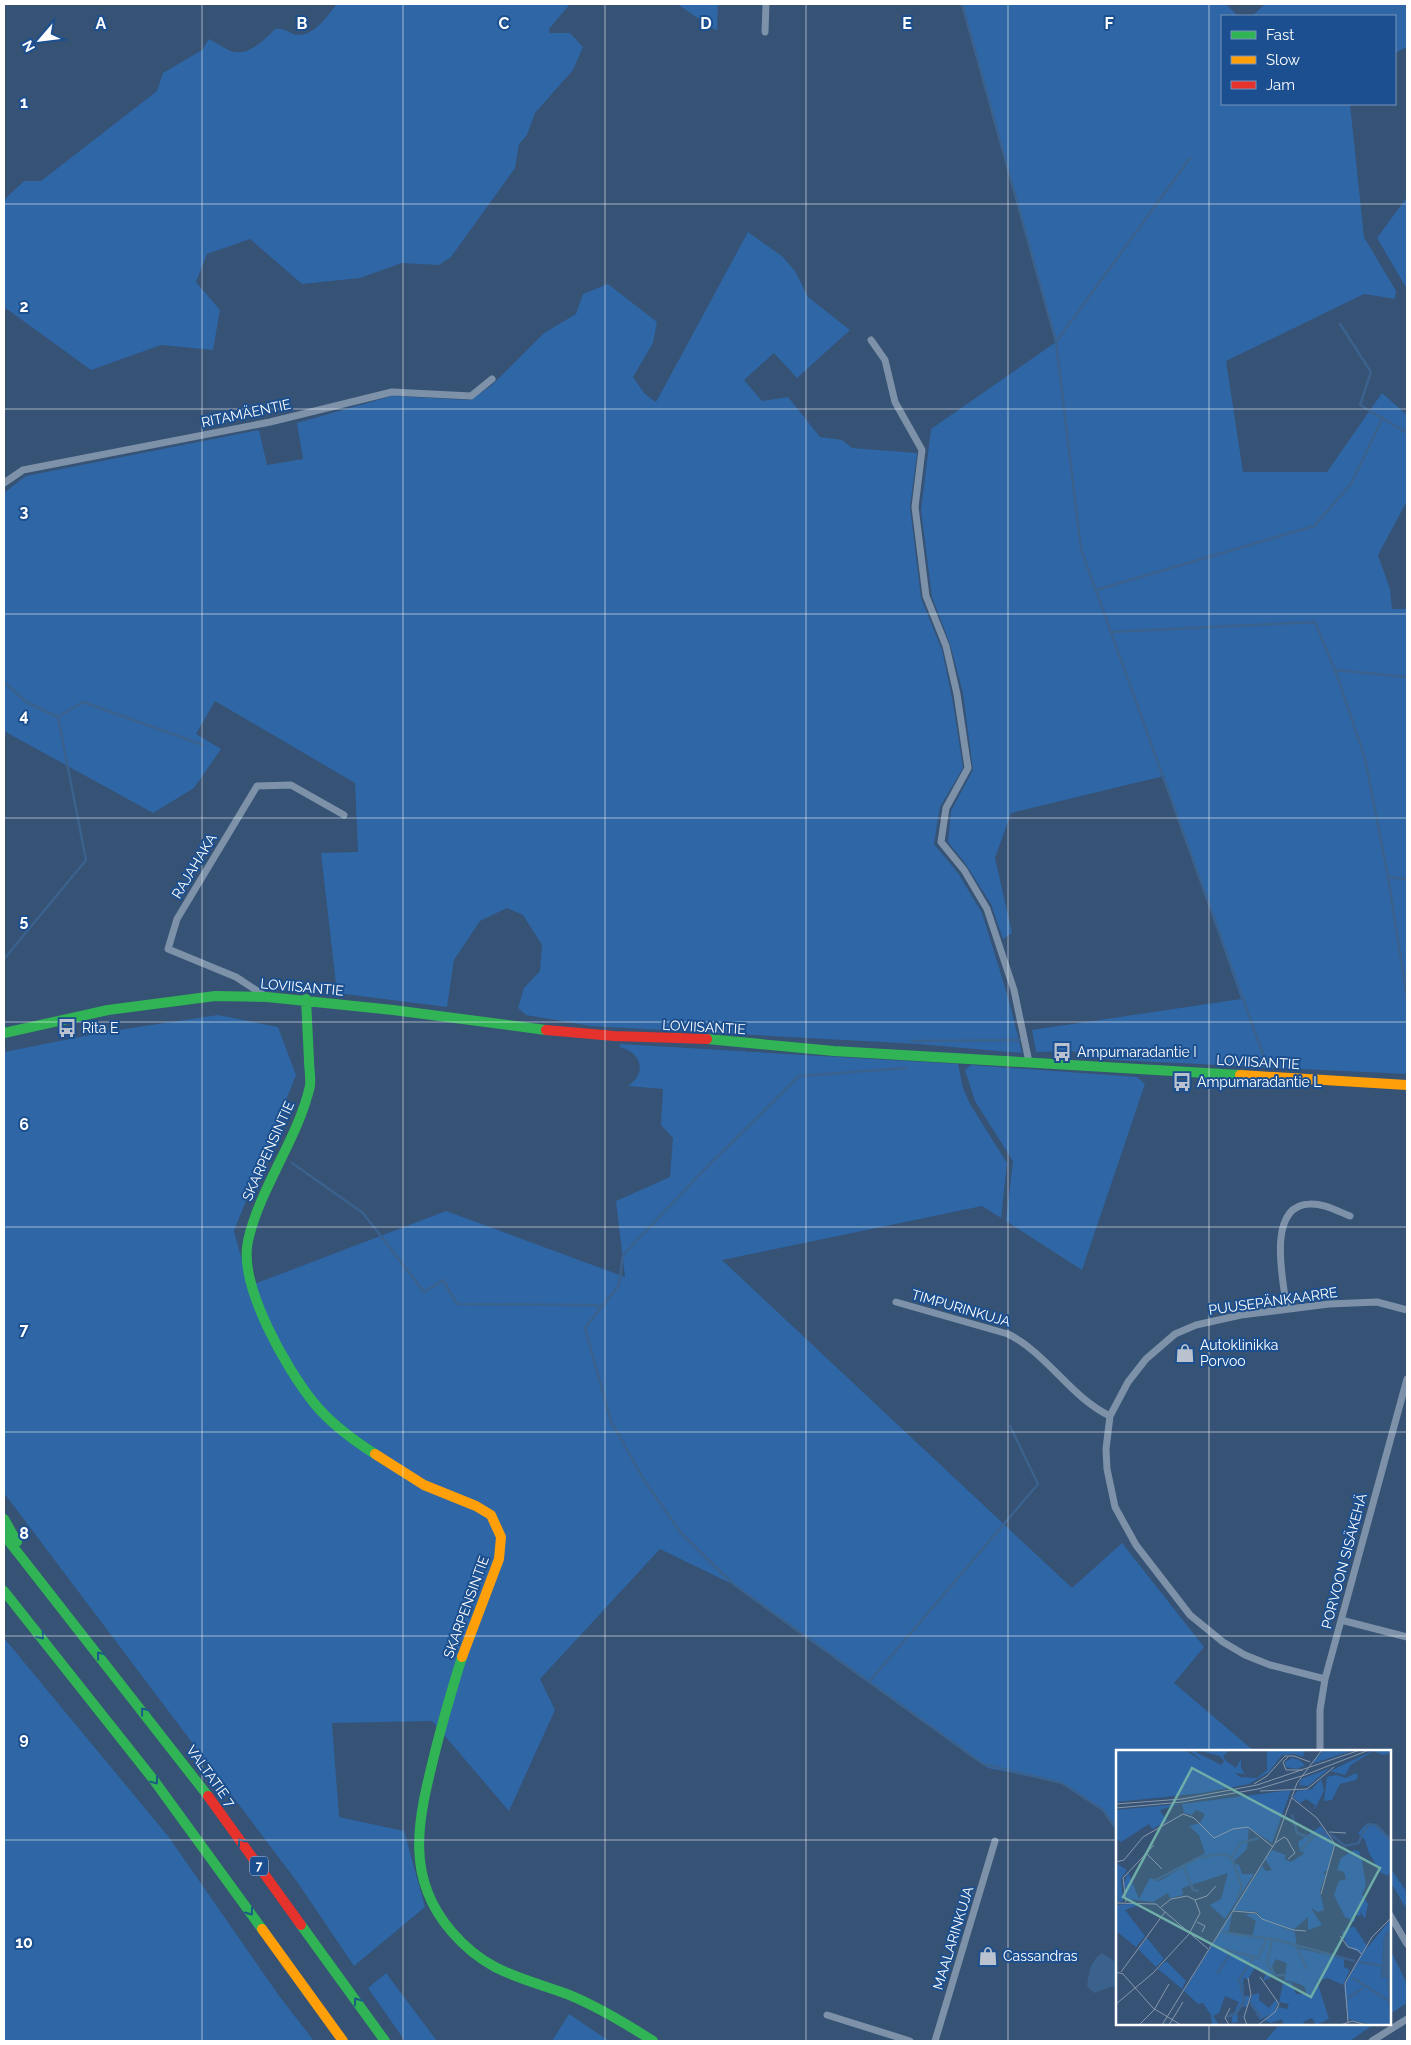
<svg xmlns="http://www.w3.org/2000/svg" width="1411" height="2045" font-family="Raleway,sans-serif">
	<rect width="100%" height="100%" fill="#365274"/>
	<path fill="#2f66a5" d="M337 4H570L549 29 550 33H570L583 47 573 70 535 113 527 135 519 144 515 168 451 257 439 265 402 263 360 278 302 284 250 239 207 254 196 282 220 310 213 350 161 345 91 370 4 307V200L24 181H41L157 91 163 73 202 50 209 39C217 43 226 50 234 52 250 55 265 39 275 29 284 28 286 31 293 34 312 40 327 16 337 4Z
		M677 4H718L717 31Z
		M963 4H1226L1238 16H1222V104H1350L1364 237 1396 291 1395 299 1364 294 1226 361 1243 472H1327L1382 393 1407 415V501L1378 555 1390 589 1392 609H1407V1074L1115 1060 1088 1056 1072 1051 1036 1052 1032 1030 1241 999 1164 776 1011 813 995 858 1012 933 1003 939 991 904 965 863 948 842 951 811 973 770 963 693 950 644 932 597 921 510 931 429 1056 342Z
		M1265 4H1407V47L1395 53V16H1252Z
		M1407 197V289L1377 238Z
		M748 232 783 257 795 271 808 297 850 330 797 378 774 353 744 380 762 401 788 397 820 437 842 440 852 448 917 453 910 507 921 598 942 650 953 703 963 768 940 807 934 844 958 873 982 913 1008 997 1022 1053 918 1044 591 1026 526 1015 518 1008 524 988 540 971 542 945 523 915 507 908 480 921 454 960 447 1007 337 993 321 853 358 852 355 783 215 701 196 734 221 749 194 788 153 813 4 731V493L26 476 259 430 267 465 303 459 297 423 392 396 470 400 491 386 544 333 576 314 583 294 608 284 657 322 653 343 633 377 645 394 656 402Z
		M218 1015 278 1027 296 1075 234 1231 249 1286 446 1211 625 1277 616 1201 670 1177 673 1138 661 1125 663 1089 628 1086C647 1073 642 1053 620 1047V1044L958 1064 963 1088 970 1104 1007 1163 1001 1218 982 1206 722 1260 1072 1588 1122 1543 1204 1647 1174 1683 1254 1751H1117V1830L1103 1809 1062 1783 988 1768 736 1586 660 1549 540 1679 555 1710 509 1811 432 1721 332 1723 339 1817 404 1831 425 1907 354 1966 298 1883 4 1493V1052L105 1032Z
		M971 1065 1137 1077 1145 1084 1082 1270 1006 1221 1013 1161 975 1101 965 1070Z
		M4 1638 168 1836 280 1997 314 2041H4Z
		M1390 1868 1407 1892V1910L1390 1881Z
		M1390 1949 1407 1984V2003L1390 2014Z
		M386 1973 437 2041H405L368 1988Z
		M569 2014 609 2041H552Z
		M1280 2024H1374L1350 2041H1265Z"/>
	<path fill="#3b618d" d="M1102 1953 1117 1963V1985L1094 1993 1087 1986C1089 1972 1090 1961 1102 1953Z"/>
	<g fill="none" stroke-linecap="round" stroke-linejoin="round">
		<path stroke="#3b618d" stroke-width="2.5" d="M962 4 1056 342 1081 549 1264 1057
			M1340 324 1371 372 1360 405 1407 433
			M1056 342 1190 158
			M1096 590 1314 526 1351 484 1383 417
			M1111 632 1315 622 1335 670 1365 758 1388 877 1407 998
			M1335 670 1407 677
			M4 682 26 702 58 717 83 702 203 745
			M1388 877 1407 879
			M4 959 86 860 58 717
			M912 1041 1023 1040
			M906 1068 799 1076 701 1173 623 1255 619 1285 585 1328 611 1421 644 1480 681 1533 733 1584 983 1764 1062 1783 1103 1810 1117 1830
			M292 1163 363 1213 424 1292 443 1280 457 1304 594 1305 601 1307
			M869 1682 1038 1484 1010 1426"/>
		<path stroke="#7d92a8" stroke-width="7" d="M765 32 766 4
			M871 340 885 360 895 402 922 450 915 507 926 596 946 646 957 694 968 768 946 808 941 842 964 870 987 909 1014 990 1029 1062
			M4 483 23 470 270 422 392 392 471 396 492 379
			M265 996 236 977 168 949 177 919 257 786 291 785 344 815
			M896 1302 1008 1334C1048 1354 1070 1397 1110 1416
			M1287 1309C1283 1281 1266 1206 1309 1204 1323 1203 1337 1211 1350 1216
			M1341 1620 1407 1637
			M1325 1679 1270 1665 1245 1655 1223 1642 1190 1615 1136 1545 1115 1507 1107 1469 1106 1449 1110 1416 1128 1382 1146 1359 1175 1334 1196 1325 1241 1315 1329 1304 1377 1302 1407 1310
			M1320 1751V1710L1325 1679 1407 1379
			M1390 1915 1407 1944
			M827 2015 910 2041
			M935 2041 995 1841
			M1372 2041 1407 2019"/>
		<path stroke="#30b455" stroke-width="10" d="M306 999C307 1019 308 1040 309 1060 309 1068 311 1078 310 1086 298 1139 260 1187 248 1241 238 1285 287 1370 314 1403 331 1424 353 1440 375 1454
			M4 1033 108 1010 215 996 267 997 393 1010 546 1030
			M707 1039 834 1051 1240 1075
			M4 1519 17 1542
			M4 1535 208 1796
			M4 1591 153 1779 262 1929
			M462 1657C452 1689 443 1720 435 1752 419 1817 403 1876 452 1932 464 1946 478 1958 495 1967 518 1979 543 1985 567 1994 597 2006 625 2023 653 2041
			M301 1925 385 2041"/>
		<path stroke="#ff9f0a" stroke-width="10" d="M1240 1075 1407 1085
			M375 1454 424 1485 476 1506 491 1515 501 1537 499 1559 462 1657
			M262 1929 343 2041"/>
		<path stroke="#e5322d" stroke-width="10" d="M546 1030 614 1036 707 1039
			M208 1796 301 1925"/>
	</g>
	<defs><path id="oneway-chevron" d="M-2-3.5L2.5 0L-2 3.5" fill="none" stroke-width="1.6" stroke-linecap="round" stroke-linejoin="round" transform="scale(1.25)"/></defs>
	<g stroke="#1d5989">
		<use href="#oneway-chevron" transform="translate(41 1636) rotate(51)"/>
		<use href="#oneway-chevron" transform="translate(100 1655) rotate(-128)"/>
		<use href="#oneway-chevron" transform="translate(144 1711) rotate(-128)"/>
		<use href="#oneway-chevron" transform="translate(155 1781) rotate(53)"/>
		<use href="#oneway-chevron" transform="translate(241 1842) rotate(-126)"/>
		<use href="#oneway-chevron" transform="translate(250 1912) rotate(54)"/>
		<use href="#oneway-chevron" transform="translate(357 2001) rotate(-125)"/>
	</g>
	<path fill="none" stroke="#fff" stroke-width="1" stroke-opacity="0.55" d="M202 4V2041M403 4V2041M605 4V2041M806 4V2041M1008 4V2041M1209 4V1751M4 204H1407M4 409H1407M4 614H1407M4 818H1407M4 1022H1407M4 1227H1407M4 1432H1407M4 1636H1407M4 1840H1117M1390 1840H1407M1209 2024V2041"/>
	<defs>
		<g id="bus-bare" transform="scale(1.5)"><path d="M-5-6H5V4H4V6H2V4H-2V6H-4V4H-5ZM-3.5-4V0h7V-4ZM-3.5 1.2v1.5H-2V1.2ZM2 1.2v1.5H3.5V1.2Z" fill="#b9c2ce" stroke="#1b4f8f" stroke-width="2.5" paint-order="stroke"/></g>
		<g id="shop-bare" transform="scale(1.5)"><path d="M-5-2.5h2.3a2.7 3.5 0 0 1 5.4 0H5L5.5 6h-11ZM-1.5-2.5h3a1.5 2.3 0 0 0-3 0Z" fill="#b9c2ce" stroke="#1b4f8f" stroke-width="2.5" paint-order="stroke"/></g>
	</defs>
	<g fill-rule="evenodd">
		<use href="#bus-bare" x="67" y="1028"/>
		<use href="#bus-bare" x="1062" y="1052"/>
		<use href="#bus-bare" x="1182" y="1082"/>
		<use href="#shop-bare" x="1185" y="1353"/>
		<use href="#shop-bare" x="988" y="1956"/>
	</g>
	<g text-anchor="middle" stroke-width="4" stroke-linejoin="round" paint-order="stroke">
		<rect fill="#1b4f8f" stroke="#bbcadd" stroke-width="1" x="250" y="1856.5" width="18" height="19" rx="4"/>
		<g font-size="12" font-weight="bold" fill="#fff">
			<text x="259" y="1870">7</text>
		</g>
		<g font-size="14" fill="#fff" stroke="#1b4f8f">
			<text transform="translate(246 413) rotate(-12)" y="5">RITAMÄENTIE</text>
			<text transform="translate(194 866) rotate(-59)" y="5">RAJAHAKA</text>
			<text transform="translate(302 987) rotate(5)" y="5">LOVIISANTIE</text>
			<text transform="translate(704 1027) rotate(3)" y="5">LOVIISANTIE</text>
			<text transform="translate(1258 1062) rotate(3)" y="5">LOVIISANTIE</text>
			<text transform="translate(268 1151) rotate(-66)" y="5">SKARPENSINTIE</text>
			<text transform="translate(1273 1301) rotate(-8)" y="5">PUUSEPÄNKAARRE</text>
			<text transform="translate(961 1308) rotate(16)" y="5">TIMPURINKUJA</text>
			<text transform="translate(1344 1561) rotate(-75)" y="5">PORVOON SISÄKEHÄ</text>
			<text transform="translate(466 1607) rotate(-70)" y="5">SKARPENSINTIE</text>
			<text transform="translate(211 1776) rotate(54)" y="5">VALTATIE 7</text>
			<text transform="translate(953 1938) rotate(-73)" y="5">MAALARINKUJA</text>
		</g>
		<g font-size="14" fill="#fff" stroke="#1b4f8f" text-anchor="start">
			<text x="82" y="1033">Rita E</text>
			<text x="1077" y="1057">Ampumaradantie I</text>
			<text x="1197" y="1087">Ampumaradantie L</text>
			<text x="1200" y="1350">Autoklinikka<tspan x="1200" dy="16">Porvoo</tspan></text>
			<text x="1003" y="1961">Cassandras</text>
		</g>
	</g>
	<g transform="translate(1116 1750)">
		<rect width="275" height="275" fill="#365274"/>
		<path d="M0 0H69L87 12 73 0H76L105 15 108 11 104 6 80 0H114L107 6 109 10 120 18 125 9V17L129 24 119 23 124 27 141 28 151 20V0H189L187 7 178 4 166 5 153 22 133 34 87 43 0 52ZM208 0H239L195 14ZM258 0H275V3L267 5 257 1 235 15 229 25 214 21ZM176 8 183 10 189 15 181 19 170 17 169 12ZM214 18 192 36 183 35 185 29ZM240 23 242 26 240 30 224 34 216 50 208 51 211 27 220 25 230 28ZM205 29 208 41 198 60 199 55 190 49 184 53 177 47 181 41 196 39ZM175 40 156 93 133 78 131 99 116 113 123 115 126 124H138L109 169 94 155 105 149 112 123 66 138 67 145 54 148 52 143 37 152 11 149 8 133 12 122 23 149 34 128 44 131 89 103 83 85 73 76 84 73 89 64 80 60 76 65 68 63 66 54ZM63 54 44 60 51 71 36 79 33 74 5 92 0 89V60ZM259 74 275 92V121L271 126 264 122 253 103 249 90 242 83 249 75ZM205 76 218 94 212 120 207 123 210 124 204 141 208 160 202 162 195 158 206 175 192 180V167L177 180 146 169 141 162 117 160 146 116 150 121 156 120 149 109 156 100 170 105 168 109 175 112 189 103 184 101 182 92ZM238 100 243 101 246 111 250 135 246 145 252 154 249 169 244 161 245 166 239 165V172L229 167 218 145 223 131 230 129 228 122 221 120 225 108ZM0 113 11 120 5 129 7 151 2 152ZM28 153 9 160 29 186 20 197 0 181V155ZM117 161 112 183 136 187 140 171 129 164H140L146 169 179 182 181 198 228 209V217L234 220 227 235 212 228 201 231 213 269 200 275 196 268 187 272 189 275H168L166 269 155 273 148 270 163 257 171 259 173 254 163 252 167 233 175 232 180 244H191L188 236 175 231H168L171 213 160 209 156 216 160 225 147 231 150 224 140 216 132 229 127 228 128 246H134L131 257 127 256 121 264 122 272 116 273V267L123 252 109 246 103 263 97 266 103 275H96L95 265 87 253 82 254 68 241ZM275 169V177L268 187 265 228 275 226V250L272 251 275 275H256L232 269 228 236 246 204 231 196 226 182 238 176 251 196 246 204ZM31 188 48 209 40 217 22 199ZM50 211 70 231 66 239 42 219ZM143 243V250L153 258 160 250 162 253 158 262 144 270 134 253 136 245Z" fill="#2f66a5"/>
		<path d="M275 177V226L265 229 268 187Z" fill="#3b618d"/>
		<path fill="none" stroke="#3b618d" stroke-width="2.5" d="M176 64 181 83 195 88M214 84 229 96 243 93 245 86M246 85 252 74 260 75 275 90M185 100 198 86 212 83M115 109 124 93 143 88M67 115 77 140 83 141M38 131 82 108 103 104 113 106 118 113 126 138 121 149M106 182 161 190 239 211M156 190 151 213 158 224M99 197 142 208 151 189M181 198 191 219M243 212 266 216M101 224 115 202M151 226 169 225M272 227 275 264M237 228 273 251M232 248 247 238M129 252 123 230 137 208M134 253 146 268M111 267 120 263 128 252"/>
		<path fill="none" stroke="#8697ac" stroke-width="1" d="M172 7 167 12 170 20H187M138 34 151 26 169 6H178L194 12M144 41 191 39 218 17M176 48 201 68 219 94 205 144M0 54 66 49 141 35 244 0M0 58 66 52 142 39 189 25 253 0M213 82 230 83M159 93 168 87 171 89 179 103 172 109M30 103 46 119M0 112 8 110 27 87 67 64 78 68 98 88 117 79 132 77 157 97M79 150 91 146 100 136M10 152 7 128 38 95M0 153 40 154 92 199M117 161 140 163 146 169 177 180 190 181M81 172 89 176 86 182M224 186 232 197 242 200 245 204M0 222 7 224 37 258 65 275M5 222 49 162M0 254 37 223 73 184 84 163 79 150 71 146 55 149 45 157M232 272 229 233 256 187 275 168M23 275 38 260 53 234M46 275 159 93 181 33 206 0M53 275 67 252M113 275 109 268 114 258M131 275 128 267 135 245 132 228M142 275 159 262 163 254 144 227M225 275 236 271 251 275"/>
		<path fill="#6fada8" fill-opacity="0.15" stroke="#6fada8" stroke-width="2.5" d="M76 18 264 118 195 247 7 147Z"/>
		<rect width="275" height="275" fill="none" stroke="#fff" stroke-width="2.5"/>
	</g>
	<g font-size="16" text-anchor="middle" font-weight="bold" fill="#fff" stroke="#1b4f8f" stroke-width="4" stroke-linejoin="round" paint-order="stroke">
		<text x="101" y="29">A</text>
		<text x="302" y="29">B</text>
		<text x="504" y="29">C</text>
		<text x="706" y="29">D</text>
		<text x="907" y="29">E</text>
		<text x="1109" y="29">F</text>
		<text x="24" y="108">1</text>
		<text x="24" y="312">2</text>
		<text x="24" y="517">3</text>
		<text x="24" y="721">4</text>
		<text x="24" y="926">5</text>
		<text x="24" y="1130">6</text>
		<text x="24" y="1335">7</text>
		<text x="24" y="1539">8</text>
		<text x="24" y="1744">9</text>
		<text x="24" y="1948">10</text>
	</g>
	<rect width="1411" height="2045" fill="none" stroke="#ffffff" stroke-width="10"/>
	<rect x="1221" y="15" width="175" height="90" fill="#1b4f8f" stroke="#7695bc"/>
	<rect x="1231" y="31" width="25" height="8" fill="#30b455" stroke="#7695bc"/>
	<text x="1266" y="40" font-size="15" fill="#ffffff">Fast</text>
	<rect x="1231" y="56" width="25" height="8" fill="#ff9f0a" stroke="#7695bc"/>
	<text x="1266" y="65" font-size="15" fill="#ffffff">Slow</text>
	<rect x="1231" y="81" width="25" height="8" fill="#e5322d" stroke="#7695bc"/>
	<text x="1266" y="90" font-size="15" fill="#ffffff">Jam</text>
	<g transform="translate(40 40) rotate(242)" stroke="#1b4f8f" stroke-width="4" paint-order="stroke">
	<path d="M0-4L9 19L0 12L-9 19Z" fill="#ffffff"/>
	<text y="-8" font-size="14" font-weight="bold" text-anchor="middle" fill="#ffffff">N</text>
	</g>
</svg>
